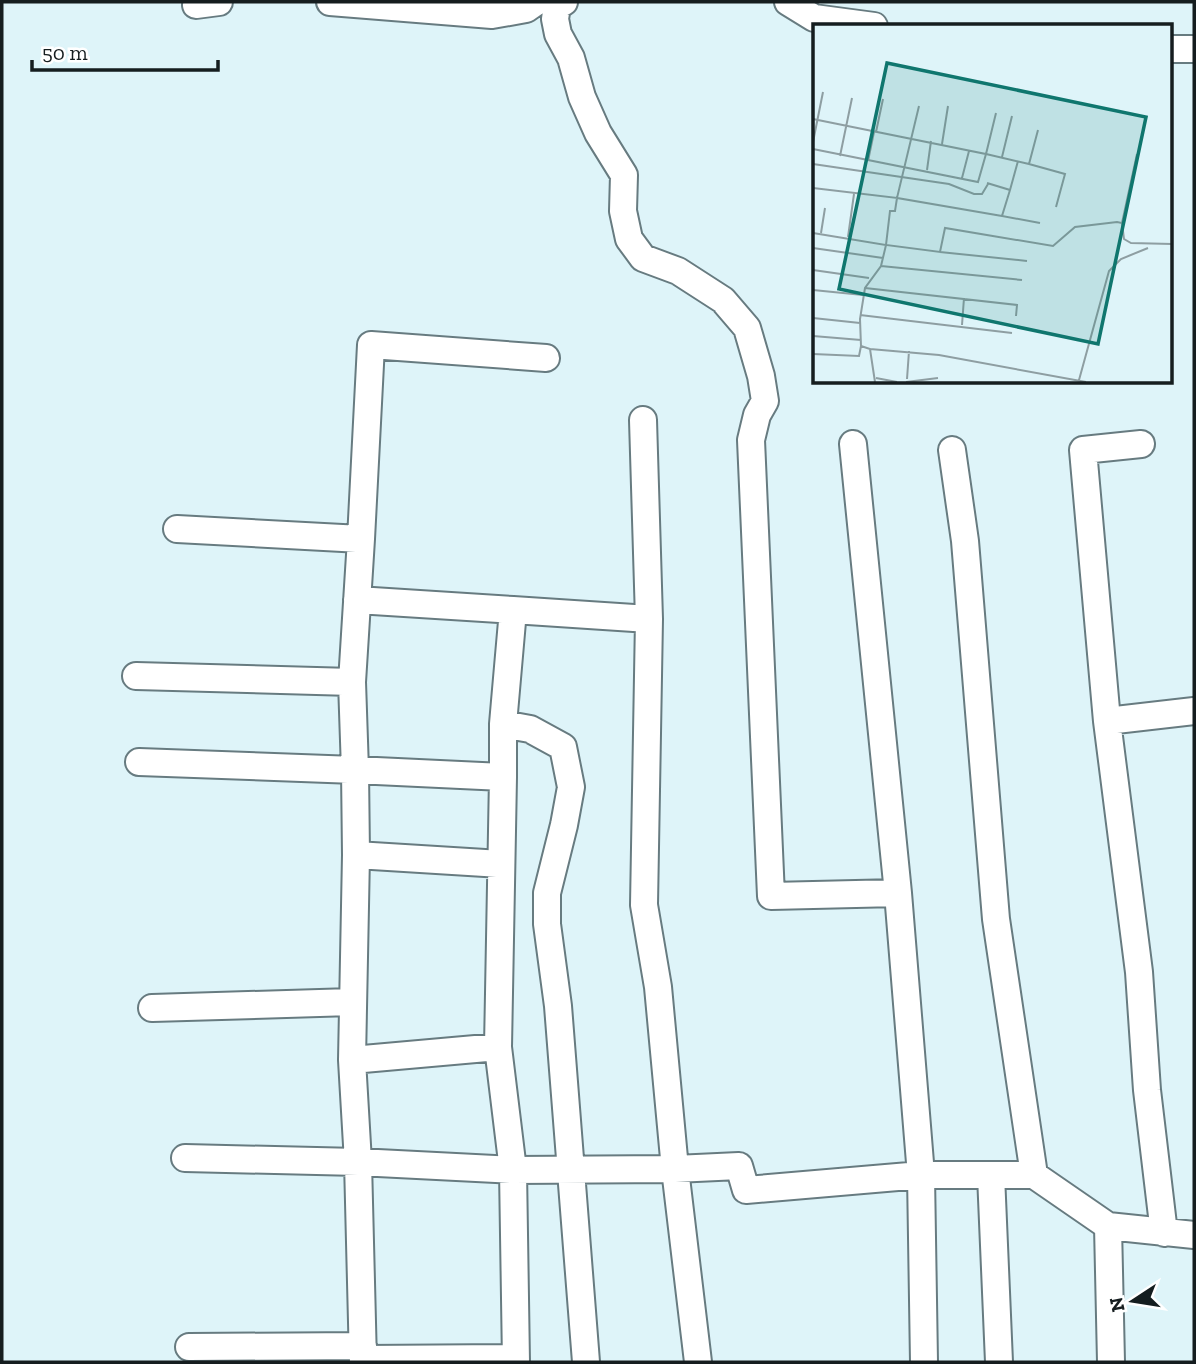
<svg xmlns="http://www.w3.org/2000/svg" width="1196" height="1364" font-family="'Zilla Slab',serif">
	<rect width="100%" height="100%" fill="#def4f9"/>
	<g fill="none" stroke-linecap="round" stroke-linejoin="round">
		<g stroke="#677b80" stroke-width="30">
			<path id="street" d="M330 2 492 15 526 9 536 2
				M564 2 557 6 555 19 558 34 571 58 582 97 598 133 624 175 623 211 629 239 643 258 678 271 723 300 747 328 761 376 765 401 757 415 751 440 771 896 898 893 921 1175 746 1190 739 1166 675 1169 658 987 644 905 649 619
				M788 2 814 18 874 26
				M196 5 219 2
				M1170 49H1194
				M853 444 898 893
				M1141 444 1083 450 1107 721 1139 972 1147 1090 1164 1233
				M952 450 965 541 996 919 1034 1175
				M177 529 361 539 371 345 546 358
				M361 539 352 682 355 770 503 777 498 1047 513 1170 516 1362
				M357 600 513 610
				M136 676 352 682
				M1107 721 1194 711
				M503 724 530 729 563 747 571 787 564 825 547 893V924L558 1006 586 1362
				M139 762 355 770 356 855 352 1060 358 1162 363 1362
				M503 777V724L513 610 649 619 643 420
				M356 855 501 864
				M152 1008 352 1002
				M352 1060 498 1047
				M185 1158 358 1162 513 1170 675 1169 698 1362
				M991 1175 999 1362
				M1108 1226 1111 1362
				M189 1347 363 1346
				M363 1359 516 1358
				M924 1362 921 1175H1034L1108 1226 1194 1235"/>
		</g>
		<use href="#street" stroke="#fff" stroke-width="26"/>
	</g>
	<g transform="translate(813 24)">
		<rect width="359" height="359" fill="#def4f9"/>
		<path fill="none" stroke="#8e9ea2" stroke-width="2" d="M0 95 173 130 183 89M225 106 216 140 252 150 243 183M63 108 70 75M0 118 10 68M129 120 135 82M0 125 165 158 173 130 216 140M27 132 39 74M189 133 199 92M55 137 61 108M0 140 136 160 161 170H169L175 160M114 146 118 117M149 154 156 127M174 159 197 166 189 192 227 199M0 164 84 174 106 82M197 166 205 137M189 192 84 174 82 187H77L73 221 127 228 132 204 240 222 262 203 304 198 309 199 311 215 318 219 359 220M309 199 324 130M0 209 73 221 68 242 52 264 47 295 48 322 57 325 62 358M8 209 12 184M35 213 41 170M0 224 70 234M127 228 214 237M68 242 209 256M0 246 56 254M52 264 204 281 203 292M0 266 50 271M47 291 199 309M0 294 47 299M149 301 151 274M0 312 48 316M57 325 126 331 273 358M0 330 46 332 48 322M63 354 84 358M94 355 96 327M266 356 296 247 308 235 335 224M93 358 125 354"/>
		<path fill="#0f766e" fill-opacity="0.15" stroke="#0f766e" stroke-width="3.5" d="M74 39 333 93 285 320 26 265Z"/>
		<rect width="359" height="359" fill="none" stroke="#151d1f" stroke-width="3.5"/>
	</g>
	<rect width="1196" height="1364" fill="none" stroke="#151d1f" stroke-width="7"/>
	<g transform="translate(1133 1301) rotate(258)" stroke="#ffffff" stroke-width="5" paint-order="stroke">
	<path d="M0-5L12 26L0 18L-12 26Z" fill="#151d1f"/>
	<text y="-10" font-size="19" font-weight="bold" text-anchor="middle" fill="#151d1f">N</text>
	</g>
	<path d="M32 60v10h186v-10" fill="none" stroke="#151d1f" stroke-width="3.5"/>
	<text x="42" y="60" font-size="21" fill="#151d1f" stroke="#ffffff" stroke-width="5" paint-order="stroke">50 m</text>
</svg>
